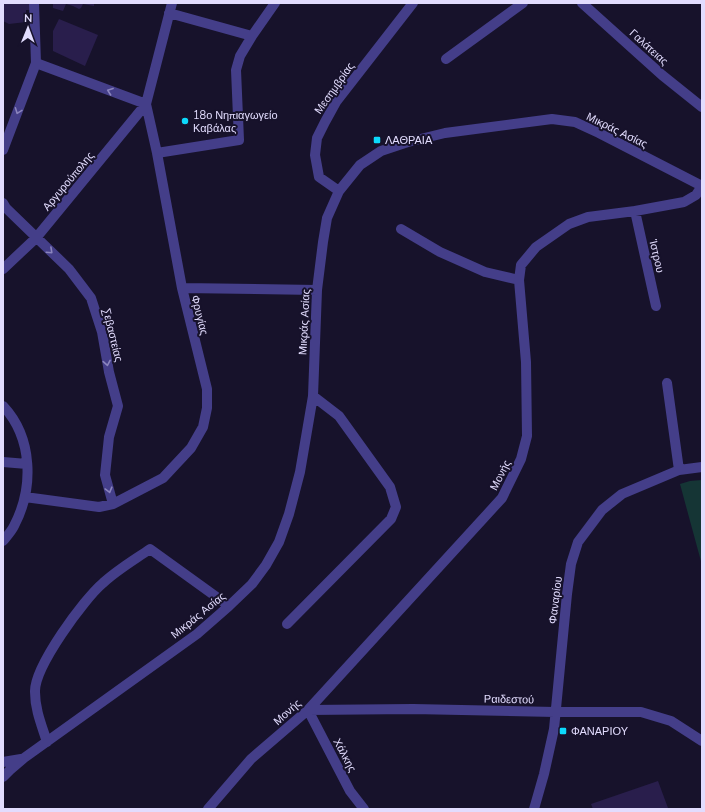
<svg xmlns="http://www.w3.org/2000/svg" width="705" height="812" font-family="'Nunito Sans',sans-serif">
	<rect width="100%" height="100%" fill="#17122b"/>
	<path fill="#153535" d="M702 480V565L680 484 690 481Z"/>
	<path fill="#291e4c" d="M3 3H32L33 10H26V22L9 24 3 21Z
		M53 3H94V6L83 4 81 8 79 9 73 6 66 4 63 11 53 8Z
		M59 19 98 35 85 66 53 51V31Z
		M658 781 668 808 664 809H593L591 804Z"/>
	<g fill="none" stroke-linecap="round" stroke-linejoin="round">
		<path stroke="#443e89" stroke-width="10" d="M34 3 36 63
			M582 3 662 75 702 107
			M169 13 252 36
			M446 59 523 3
			M3 150 36 63 146 104
			M157 153 239 140 236 70 240 56 252 36 275 3
			M339 191 319 177 315 155 317 138 325 122 336 102 413 3
			M3 203 6 208 69 269 91 298 102 332 109 372 118 406 109 437 105 475 113 504
			M635 211 656 306
			M401 229 440 252 485 272 519 280
			M3 269 36 238 146 104
			M182 288 317 290
			M667 383 679 470
			M3 406C33 438 34 488 14 526 11 532 7 536 3 541
			M3 462 27 464
			M25 497 99 507 113 504 163 478 191 448 203 427 207 408V389L182 288 157 153 146 104 172 3
			M287 624 391 519 396 507 390 487 339 416 313 396
			M47 742C42 726 35 710 35 692 34 667 84 599 103 583 117 570 134 560 150 549L229 606
			M3 762 21 759
			M3 777 10 770 24 758 197 634 229 606 252 584 266 565 279 542 289 514 300 472 313 396 317 290 323 242 327 218 339 191 360 165 381 151 408 142 445 133 552 119 575 122 599 133 702 186
			M208 809 251 759 308 710 502 498 521 459 527 436 526 362 519 280 521 265 536 247 569 224 588 217 635 211 684 202 696 195 702 186
			M364 809 350 791 308 710 413 709 555 712H641L671 721 702 741
			M534 809 544 774 554 729 567 594 571 564 578 542 602 510 622 494 679 470 702 467"/>
	</g>
	<defs><path id="oneway-chevron" d="M-2-3.5L2.5 0L-2 3.5" fill="none" stroke-width="1.6" stroke-linecap="round" stroke-linejoin="round"/></defs>
	<g stroke="#8b85be">
		<use href="#oneway-chevron" transform="translate(110 91) rotate(-160)"/>
		<use href="#oneway-chevron" transform="translate(18 111) rotate(111)"/>
		<use href="#oneway-chevron" transform="translate(50 251) rotate(43)"/>
		<use href="#oneway-chevron" transform="translate(107 363) rotate(80)"/>
		<use href="#oneway-chevron" transform="translate(109 490) rotate(75)"/>
	</g>
	<g fill="#0cd9fb" stroke="#17122b" stroke-width="1.5">
		<circle cx="185" cy="121" r="4"/>
		<rect x="373" y="136" width="8" height="8" rx="2"/>
		<rect x="559" y="727" width="8" height="8" rx="2"/>
	</g>
	<g text-anchor="middle" stroke-width="4" stroke-linejoin="round" paint-order="stroke">
		<g font-size="11" fill="#e2dcfe" stroke="#17122b">
			<text transform="translate(649 47) rotate(42)" y="4">Γαλάτειας</text>
			<text transform="translate(334 88) rotate(-55)" y="4">Μεσημβρίας</text>
			<text transform="translate(617 130) rotate(26)" y="4">Μικράς Ασίας</text>
			<text transform="translate(68 181) rotate(-50)" y="4">Αργυρούπολης</text>
			<text transform="translate(657 256) rotate(77)" y="4">Ίστρου</text>
			<text transform="translate(200 315) rotate(76)" y="4">Φρυγίας</text>
			<text transform="translate(304 322) rotate(-87)" y="4">Μικράς Ασίας</text>
			<text transform="translate(113 335) rotate(76)" y="4">Σεβαστείας</text>
			<text transform="translate(500 475) rotate(-63)" y="4">Μονής</text>
			<text transform="translate(555 600) rotate(-83)" y="4">Φαναρίου</text>
			<text transform="translate(198 615) rotate(-39)" y="4">Μικράς Ασίας</text>
			<text transform="translate(509 699) rotate(1)" y="4">Ραιδεστού</text>
			<text transform="translate(287 712) rotate(-42)" y="4">Μονής</text>
			<text transform="translate(345 755) rotate(62)" y="4">Χάλκης</text>
		</g>
		<g font-size="11" fill="#e2dcfe" stroke="#17122b" text-anchor="start">
			<text x="193" y="119">18ο Νηπιαγωγείο<tspan x="193" dy="13">Καβάλας</tspan></text>
			<text x="385" y="144">ΛΑΘΡΑΙΑ</text>
			<text x="571" y="735">ΦΑΝΑΡΙΟΥ</text>
		</g>
	</g>
	<rect width="705" height="812" fill="none" stroke="#e2dcfe" stroke-width="8"/>
	<g transform="translate(28 28) rotate(1)" stroke="#17122b" stroke-width="3" paint-order="stroke">
	<path d="M0-3L7 15L0 10L-7 15Z" fill="#e2dcfe"/>
	<text y="-6" font-size="11" font-weight="bold" text-anchor="middle" fill="#e2dcfe">N</text>
	</g>
</svg>
